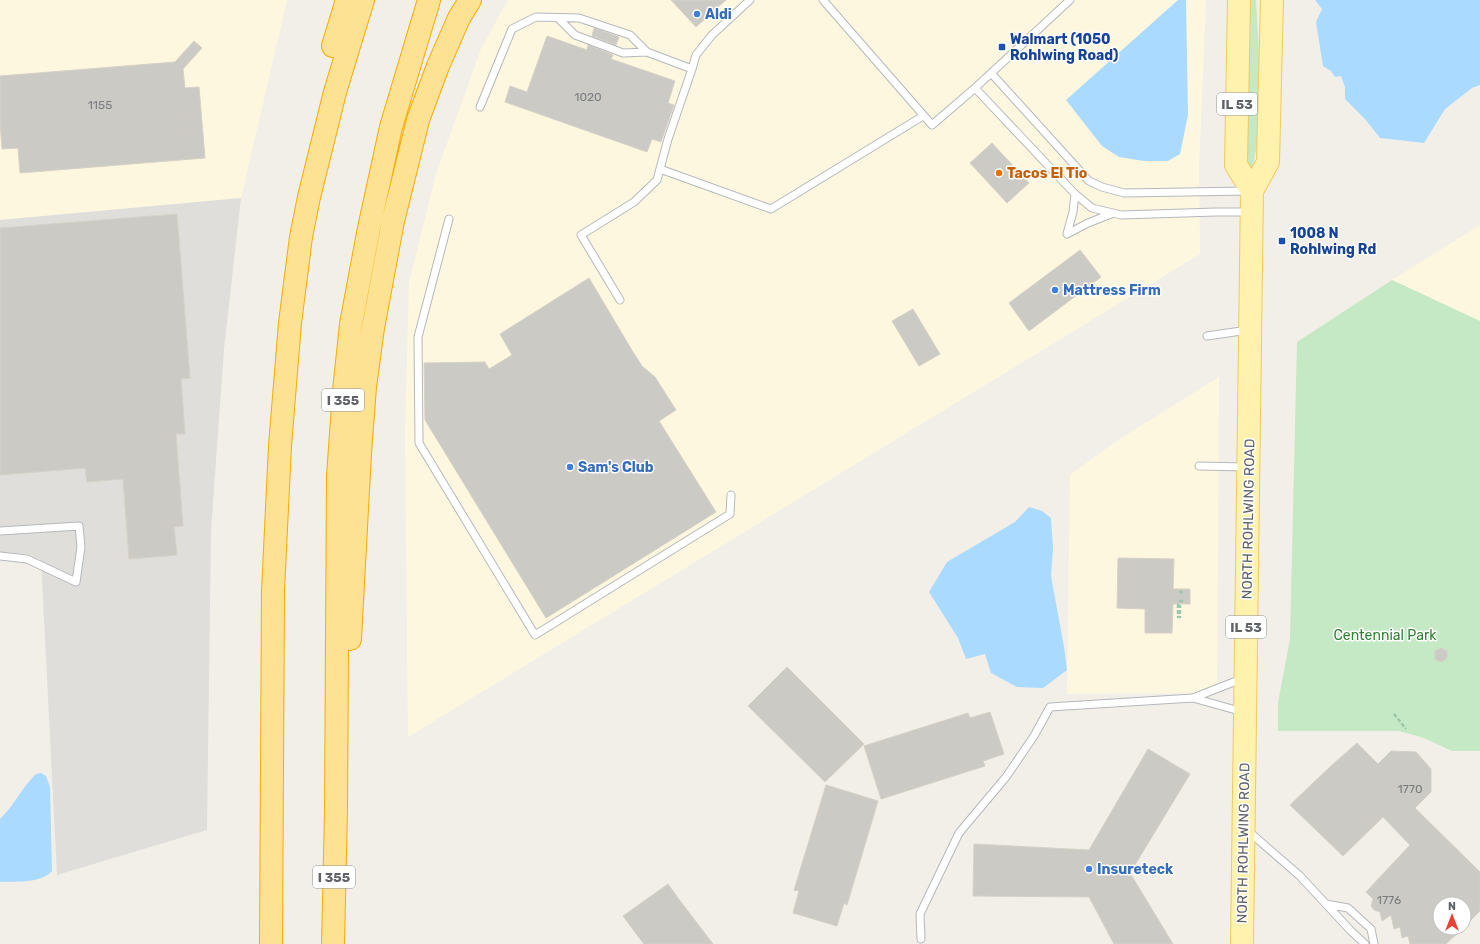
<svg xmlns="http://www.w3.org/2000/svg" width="1480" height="944" font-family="Rubik,sans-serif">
	<rect width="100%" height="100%" fill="#f1efe8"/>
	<path fill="#fef7e0" d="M0 0H287L241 198 0 220Z
		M508 0H1206L1199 167 1200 254 408 737 405 433 409 283 436 174 481 49Z
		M1480 225V321L1392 280Z
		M1219 377 1217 693 1067 694 1070 475 1115 442Z"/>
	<path fill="#e0deda" d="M241 198 224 349 211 530 207 830 57 875 41 560 27 554 0 552V220Z"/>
	<path fill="#c5e8c5" d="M1245 0H1256L1262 105 1260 130 1252 170 1246 172Z
		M1392 280 1480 321V751H1452L1424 738 1399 731H1278V703L1290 639 1297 342Z"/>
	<path fill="#aadaff" d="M1178 0H1186L1188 115 1180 154 1168 161H1144L1119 157 1102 146 1066 100Z
		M1315 0H1480V85L1472 88 1445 109 1424 143 1380 138 1365 119 1345 99V87L1341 76 1335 77 1331 71 1323 66 1316 22 1322 9Z
		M1029 507 1042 511 1051 518 1053 548 1051 576 1064 647 1067 670 1043 688 1017 687 991 673 985 654 966 659 958 638 929 592 947 562 1015 522Z
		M41 773 46 776 50 787 52 871C40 884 17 881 0 882V819C14 806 22 787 36 774Z"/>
	<path fill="#cccac5" stroke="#d6d1c6" d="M671 0H726L696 27Z
		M594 28 619 37 616 45 592 36Z
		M547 36 587 50 588 45 613 55 611 59 675 81 668 103 674 105 661 142 652 139 647 152 505 102 510 86 527 92Z
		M194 41 202 48 183 69 185 88 199 87 205 158 20 173 18 148 2 149 0 123V76L175 62Z
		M992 143 1029 183 1007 203 970 163Z
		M177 214 190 378 181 379 185 434H176L183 526 174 527 177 555 129 559 123 479 87 482 85 468 0 475V228Z
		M1080 250 1101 277 1029 331 1009 303Z
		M589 278 633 352 642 366 655 377 676 410 659 421 716 512 546 618 425 420 424 363 485 362 489 369 512 355 500 334Z
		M913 309 940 354 919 366 892 321Z
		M1118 558 1174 559 1173 589H1190V604H1173L1172 633H1145V609L1117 608Z
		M1441 648 1447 651V658L1441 662 1435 659V651Z
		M787 667 864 744 825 782 748 706Z
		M990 712 1004 754 983 761 985 766 881 799 864 746 968 713 970 718Z
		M1357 743 1378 764 1391 751 1416 752 1431 769V792L1415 808 1480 872V911L1464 927V904H1440V928H1463L1446 944H1410L1408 936 1402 938 1400 927 1394 929 1391 915 1382 921 1380 912 1374 910 1371 906 1373 899 1366 892 1410 845 1383 817 1343 856 1290 805 1332 765Z
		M1148 749 1190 774 1130 873 1173 944H1114L1089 897 973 896 974 844 1089 850Z
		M826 785 878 801 847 905 844 903 837 926 793 913 799 891 794 890Z
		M668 884 678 898 713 944H644L634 931 623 916Z"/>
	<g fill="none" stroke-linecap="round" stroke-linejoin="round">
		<g stroke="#b5b8bc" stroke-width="9">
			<path id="lane" d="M823 0 932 125 975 88 1070 0
				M558 18 575 35 623 53 647 52
				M692 69 696 55 712 35 750 0
				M991 73 1089 181 1102 187 1124 193 1248 191
				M975 88 1075 194 1092 208 1121 215 1216 212H1249
				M480 107 512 29 536 17 579 18 630 35 647 52 692 69 668 139 657 180 634 202 581 235 620 300
				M660 169 771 209 923 116
				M1075 194 1073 212 1067 234 1088 223 1111 214
				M449 219 418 337 419 443 535 635 730 514 731 495
				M1207 336 1248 330
				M1199 466 1246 467
				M0 531 79 526 81 547 76 582 27 559 0 556
				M1243 712 1193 698 1244 678
				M1247 830 1300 876 1350 930 1365 944
				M1326 904 1348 908 1371 929 1374 944
				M921 939 920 914 959 833 1006 777 1034 736 1050 707 1193 698"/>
		</g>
		<g stroke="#f2c960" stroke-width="24">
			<path id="primary" d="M1239 0 1236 165 1252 191
				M1242 944 1252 191 1268 162 1272 0"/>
		</g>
		<g stroke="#f9ab00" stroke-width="24">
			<path id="highway" d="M333 46 347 0
				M350 639 360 453 365 387 373 328 393 221 418 120 438 66 459 18 470 0
				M271 944 273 591 280 446 290 323 301 237 309 197 335 92 363 0
				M333 944 336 810 338 476 344 391 351 324 369 228 391 127 429 0"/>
		</g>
		<path stroke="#9cc7a9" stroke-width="2.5" stroke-dasharray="4 2" stroke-linecap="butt" d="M1179 592H1183
			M1179 601H1183
			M1178 604V617H1180V605
			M1394 714 1406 729"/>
		<use href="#lane" stroke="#fff" stroke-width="7"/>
		<use href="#primary" stroke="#fff2af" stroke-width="22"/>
		<use href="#highway" stroke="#fde293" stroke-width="22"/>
	</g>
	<g fill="#3f7fe0" stroke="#fff" stroke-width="1.5">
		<circle cx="697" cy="14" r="4"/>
		<circle cx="1055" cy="290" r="4"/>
		<circle cx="570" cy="467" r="4"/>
		<circle cx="1089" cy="869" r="4"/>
	</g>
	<g fill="#1a4fb4" stroke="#fff" stroke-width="1.5">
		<rect x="998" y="43" width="8" height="8" rx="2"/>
		<rect x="1278" y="237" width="8" height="8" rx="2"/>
	</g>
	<circle fill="#e8710a" stroke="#fff" stroke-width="1.5" cx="999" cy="173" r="4"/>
	<g text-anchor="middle" stroke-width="3" stroke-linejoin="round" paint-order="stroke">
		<g font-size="12" fill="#7a7d7f">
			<text x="588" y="101">1020</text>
			<text x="100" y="109">1155</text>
			<text x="1410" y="793">1770</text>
			<text x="1389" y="904">1776</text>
		</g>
		<g fill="#fff" stroke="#8f9295" stroke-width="1">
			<rect x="1217" y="93" width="40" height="22" rx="3"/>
			<rect x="322" y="389" width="42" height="22" rx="3"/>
			<rect x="1226" y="616" width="40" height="22" rx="3"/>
			<rect x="313" y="866" width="42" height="22" rx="3"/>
		</g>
		<g font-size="13" font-weight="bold" fill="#5f6368">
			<text x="1237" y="109">IL 53</text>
			<text x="343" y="405">I 355</text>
			<text x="1246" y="632">IL 53</text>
			<text x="334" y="882">I 355</text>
		</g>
		<g font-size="14" font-weight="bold" fill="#366cbe" stroke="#fff" text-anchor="start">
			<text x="705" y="19">Aldi</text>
			<text x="1063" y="295">Mattress Firm</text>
			<text x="578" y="472">Sam's Club</text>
			<text x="1097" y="874">Insureteck</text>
		</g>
		<g font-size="14" font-weight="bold" fill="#164399" stroke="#fff" text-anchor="start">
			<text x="1010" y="44">Walmart (1050<tspan x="1010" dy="16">Rohlwing Road)</tspan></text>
			<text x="1290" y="238">1008 N<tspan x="1290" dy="16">Rohlwing Rd</tspan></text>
		</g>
		<g font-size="14" font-weight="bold" fill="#c56008" stroke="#fff" text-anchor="start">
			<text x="1007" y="178">Tacos El Tio</text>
		</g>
		<g font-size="14" fill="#5f6368" stroke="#fff">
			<text transform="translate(1248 519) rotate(-89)" y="5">NORTH ROHLWING ROAD</text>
			<text transform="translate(1243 843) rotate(-89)" y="5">NORTH ROHLWING ROAD</text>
		</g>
		<g font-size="14" fill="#348238" stroke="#fff">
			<text x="1385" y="640">Centennial Park</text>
		</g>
	</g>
	<g transform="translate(1452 916)"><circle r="19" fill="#ffffff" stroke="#bfc1c3"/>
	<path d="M0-3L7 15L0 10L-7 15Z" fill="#ea4335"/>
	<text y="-6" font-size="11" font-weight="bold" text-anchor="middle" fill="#5f6368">N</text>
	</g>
</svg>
